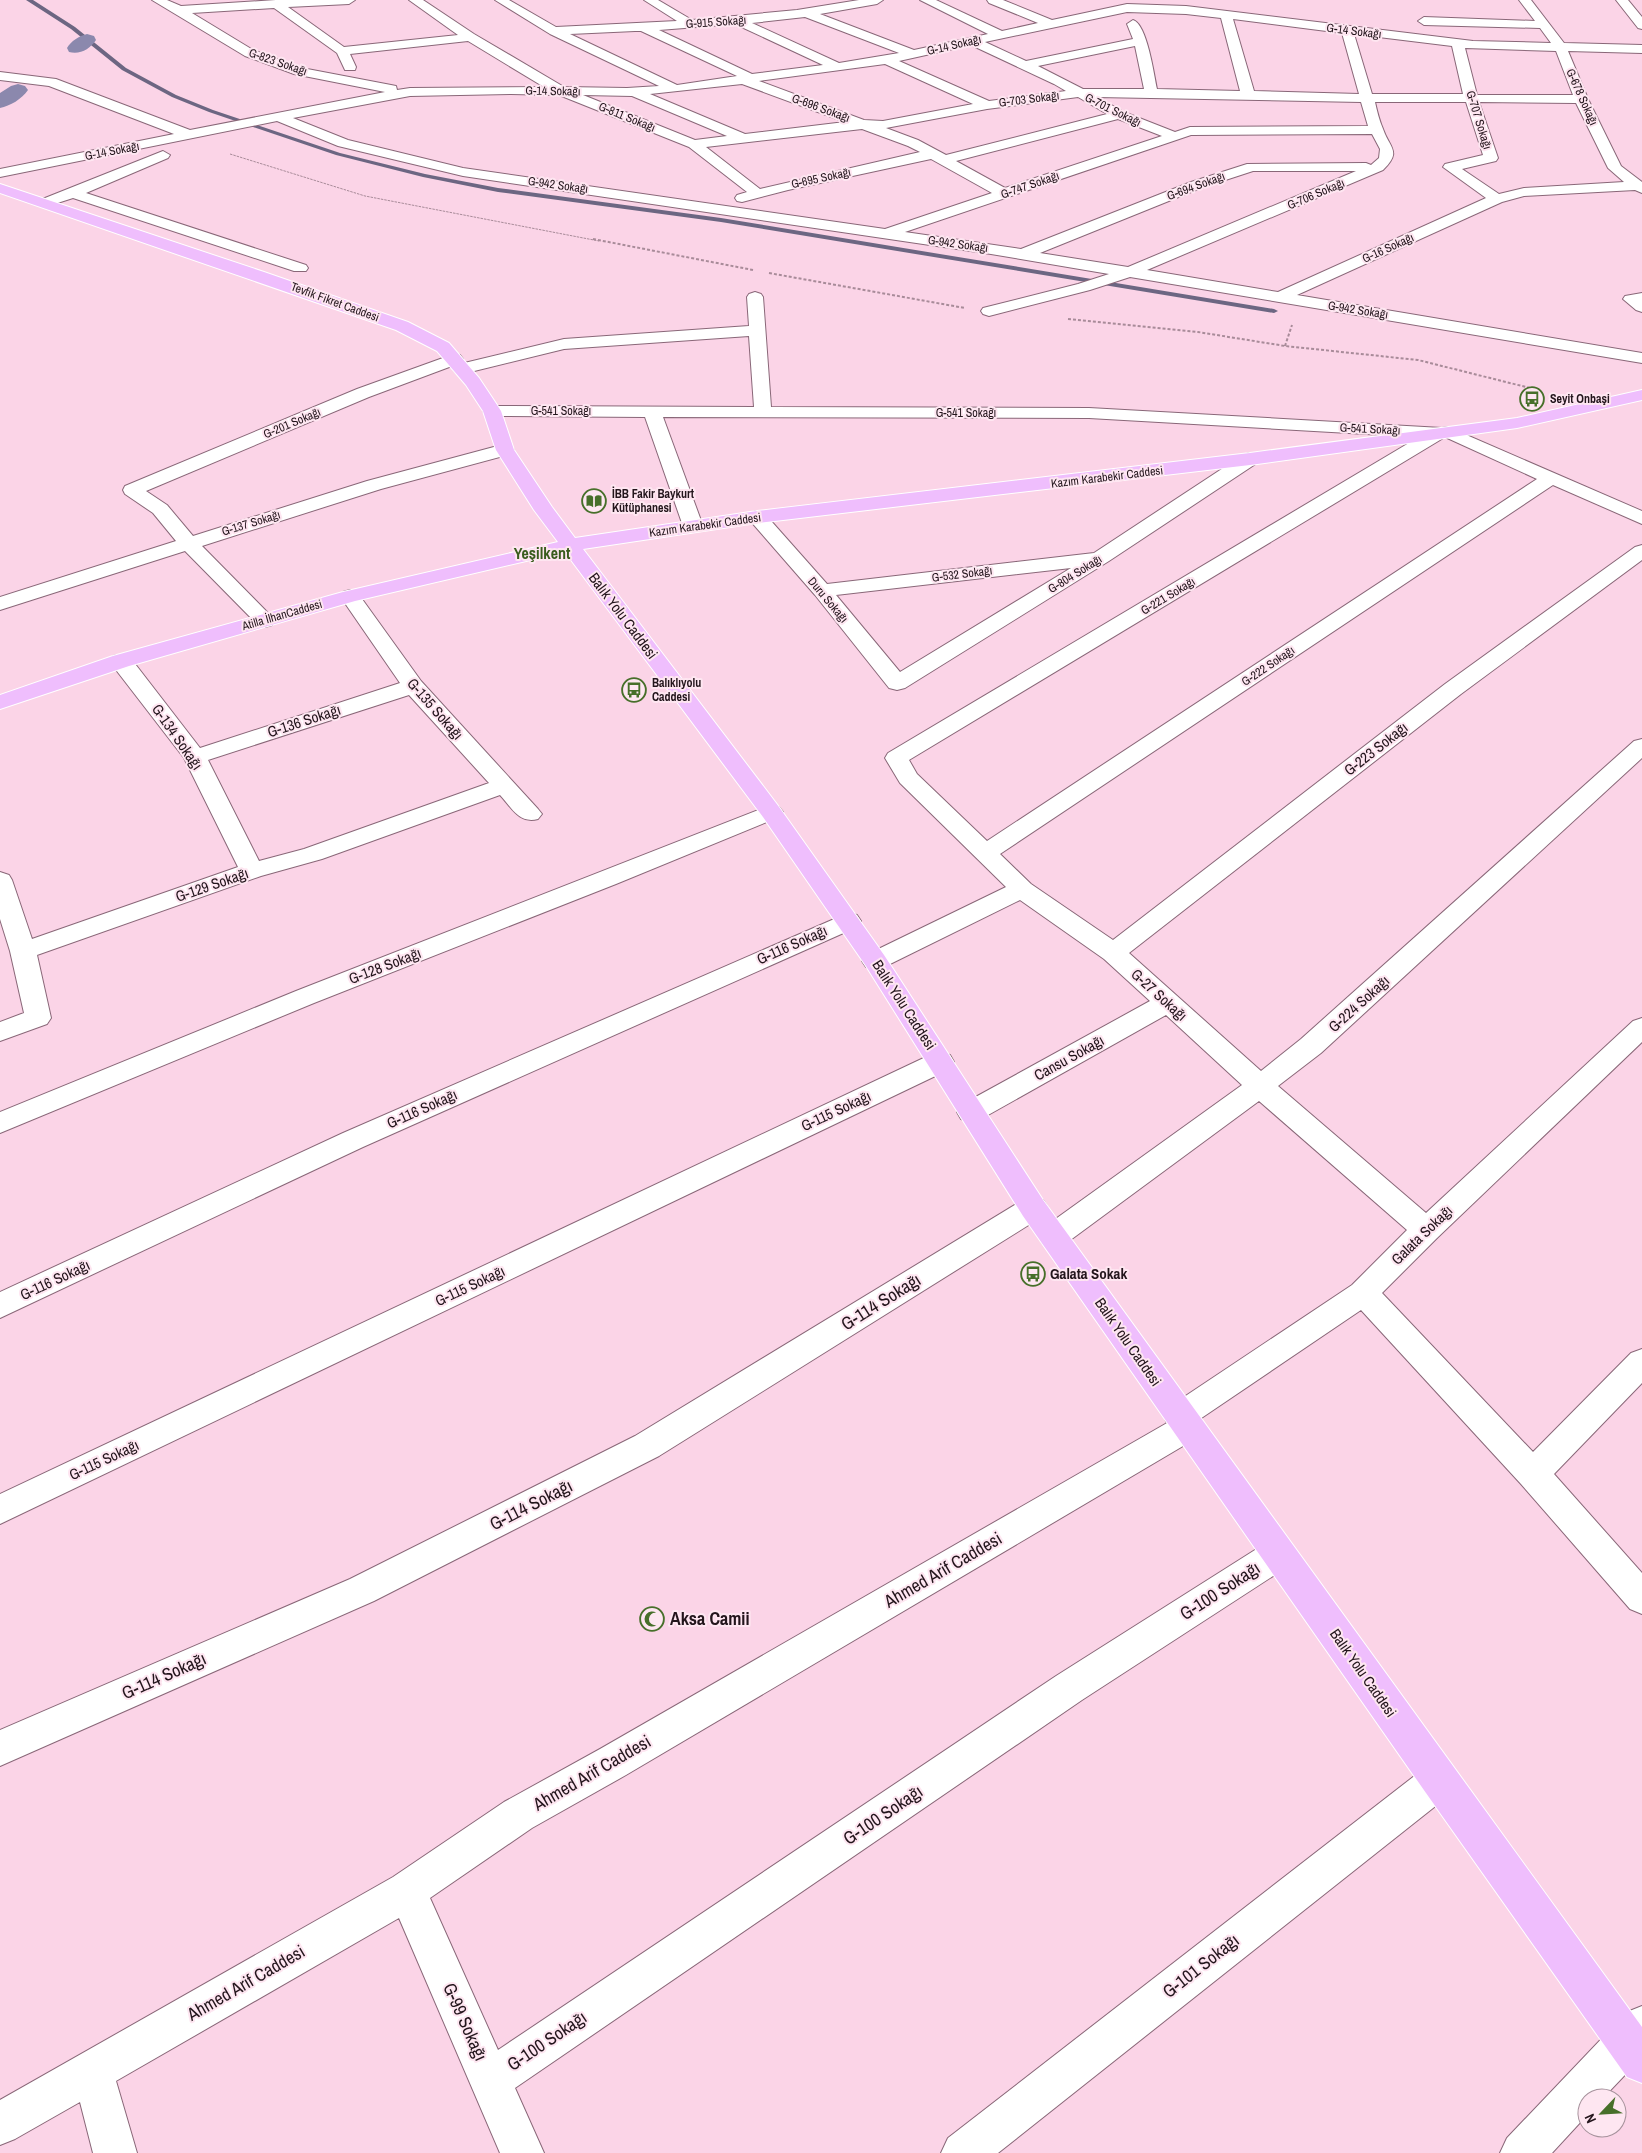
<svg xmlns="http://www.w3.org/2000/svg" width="1642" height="2153" font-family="'Archivo Narrow',sans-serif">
	<rect width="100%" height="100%" fill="#fbd4e7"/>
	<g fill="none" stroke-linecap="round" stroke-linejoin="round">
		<path fill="#6c6682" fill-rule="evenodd" d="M26 0H33L75 27 126 68 176 95 213 110 340 153 425 174 498 188 721 218 1274 309 1278 311 1274 313 721 222 498 192 423 177 336 155 209 112 172 97 122 70 71 29Z"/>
		<path fill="#8b88ad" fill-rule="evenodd" d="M87 34 94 36 96 40C90 49 80 55 69 52L67 48C71 41 79 36 87 34Z
			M18 84 25 86 28 90C22 99 10 106 0 108V93L11 86Z"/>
		<g stroke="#896778" stroke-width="2">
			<path id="minor" d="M152 0H167L181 6 276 0H355L349 4 288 7 344 47 458 35 409 0H423L474 34 564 87 627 88 659 86 550 34 495 0H509L556 27 677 21 644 0H658L692 20 797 10 859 0H883L877 4 820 14 914 50 988 34 920 0H936L1002 31 1038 23 989 3 987 0H1003L1052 20 1127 4 1186 6 1473 41 1551 43 1540 28 1424 25 1418 21 1424 17 1535 21 1519 0H1531L1564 43 1642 45V53L1568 51 1588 99 1621 166 1642 182V193L1635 190 1524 196 1502 202 1297 295 1642 353V363L1130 277 1090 290 989 316 983 314 981 311 983 308 1078 284 1109 274 991 254 463 176 338 146 277 121 0 177V169L174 134 49 86 0 80V72L56 79 190 130 385 92 294 74 245 56ZM274 8 337 53 345 70H355L356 67 350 54 468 41 544 87 410 88 397 90 396 86 391 85 302 68 253 50 192 13ZM1127 12 1186 14 1221 18 1240 91 1157 89C1154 75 1147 24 1133 20L1127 24 1133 39 1026 61 985 42ZM805 17 899 53 839 63 752 23ZM1233 19 1342 33 1359 94 1254 91ZM735 24 823 65 752 74 659 30ZM635 31H641L737 76 677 85 570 34ZM1354 34 1452 46 1463 94H1372ZM971 45 1054 84 1066 91 989 101 899 61ZM1135 46 1144 89H1083L1038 66ZM1465 48 1556 51 1573 95H1477ZM885 64 973 104 883 121 864 120 759 81ZM742 84 845 122 745 134 650 94ZM511 94 559 95 689 147 747 192 737 195 735 198 737 201 742 202 788 190 931 159 992 193 885 229 463 168 348 140 293 118 410 96ZM583 95 632 96 727 136 695 140ZM1078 97 1107 114 946 155 918 140 886 128 987 109ZM1097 97 1361 102 1368 126 1190 127 1175 132 1124 112ZM1375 102H1466L1483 155 1445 164 1443 167 1486 198 1278 292 1147 270 1383 170C1402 151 1390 149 1383 129 1379 120 1377 111 1375 102ZM1479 102 1576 103 1608 168 1624 182 1524 188 1499 194 1462 169 1496 161 1498 158ZM1118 119 1162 136 1005 188 956 161ZM862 129 908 146 920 152 760 189 706 147ZM1372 134 1380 149 1379 158 1371 165 1366 163 1247 164 1191 182 1021 249 905 232 1191 135ZM1253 171H1356L1128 267 1040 253 1201 188Z
				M1616 0H1628L1642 17V29L1638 28Z
				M163 151 170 155 168 158 86 193 306 265 308 268 306 271H294L73 198 45 207 40 206 38 203 40 200Z
				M755 292 761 294 763 297 771 407 1089 408 1442 428 1448 427 1642 511V524L1553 485 1000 854 1031 884 1113 940 1445 684 1635 547 1642 545V560L1461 694 1129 953 1261 1071 1301 1039 1634 741 1642 739V758L1321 1053 1278 1086 1426 1213 1633 1021 1642 1018V1042L1437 1238 1382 1293 1533 1452 1631 1353 1642 1349V1383L1554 1474 1642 1573V1614L1630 1609 1521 1484 1361 1310 1200 1419 1204 1427 1200 1436 626 1775 532 1828 430 1898 498 2050 1056 1676 1266 1543 1278 1539 1290 1543 1295 1554 1290 1565 1082 1700 515 2088 544 2153H500L399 1918 116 2081 137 2153H93L80 2102 15 2139 0 2145V2100L393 1877 504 1802 600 1749 1167 1423 1164 1416 1169 1407 1352 1285 1407 1230 1259 1101 1065 1244 1054 1247 1043 1244 1039 1236 1043 1228 1242 1085 1166 1015 981 1119 971 1122 961 1119 957 1112 961 1105 1150 1001 1104 959 1020 900 884 967 875 969 866 967 862 961 866 955 1006 887 900 783 885 758 888 753 1419 437 1089 418 663 417 703 526 700 530 693 532 686 530 683 526 645 417 492 416 486 415 483 411 486 407 492 406 754 407 749 336 564 349 462 374 456 373 453 369 456 365 564 339 749 326 747 297 749 294ZM1445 437 1537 479 987 841 917 774 909 760Z
				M1642 293V312L1636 310 1623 299 1625 296Z
				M454 354 460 355 463 359 460 363 369 397 146 491 167 505 193 536 367 481 505 444 511 446 514 450 511 454 381 489 202 546 272 617 275 621 272 625 265 627 258 625 185 551 0 610V597L176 541 153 513 125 494 123 490 125 486 357 389Z
				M1250 453 1257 455 1259 459 1257 463 1109 561 905 688 897 690 889 688 815 595 747 517 750 513 757 511 764 513 827 584 1094 553 1243 455ZM1071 568 900 672 836 595Z
				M350 590 357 592 421 681 538 809 542 814 538 819C519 824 512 808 500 795L322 859 261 876 37 955 51 1018 47 1024 0 1041V1022L24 1013 10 951 0 919V872L9 875 12 880 32 939 238 867 184 758 113 666 110 661 113 656 121 655 129 656 200 748 400 683 340 596 343 592ZM409 695 489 783 304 849 259 861 208 760Z
				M771 805 779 807 783 812 779 817 616 884 314 1003 0 1133V1112L296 991Z
				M848 913 857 915 861 921 857 927 363 1147 0 1318V1292L343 1133Z
				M940 1053 950 1055 954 1062 950 1069 0 1524V1494L930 1055Z
				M1033 1197 1043 1200 1048 1208 1043 1216 659 1456 374 1601 0 1766V1730L350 1579 635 1436 1023 1200Z
				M1439 1762 1452 1767 1458 1780 1452 1793 998 2153H941L948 2138 1426 1767Z
				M1642 2006V2057L1603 2098H1587V2115L1552 2153H1500L1507 2138 1627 2012Z"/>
		</g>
		<g stroke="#fff" stroke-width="2">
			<path id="major" d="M0 184 264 272 408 322 449 343 479 378 501 411 514 450 552 507 575 538 757 511 1250 453 1517 418 1642 390V400L1517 428 1250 465 757 523 583 549 779 807 884 955 1043 1200 1642 2027V2083L1627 2077 1426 1793 1023 1216 866 966 763 817 565 552 355 601 129 666 0 709V695L113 656 343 592 558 542 534 510 496 450 483 411 466 385 437 351 396 330 0 193Z"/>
		</g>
		<path stroke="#a88b99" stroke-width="1" stroke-dasharray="2.5 1" stroke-linecap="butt" d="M230 154 365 196 599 241"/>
		<path stroke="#a88b99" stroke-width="2" stroke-dasharray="3 2" stroke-linecap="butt" d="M593 239 753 270
			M769 273 965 308
			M1068 319 1198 332 1285 346 1418 360 1538 390
			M1285 346 1292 325"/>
		<use href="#minor" fill="#fff" fill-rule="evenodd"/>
		<use href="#major" fill="#efbefd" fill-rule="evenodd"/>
	</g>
	<defs>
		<g id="bus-ring" transform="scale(1.25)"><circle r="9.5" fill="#fee6f1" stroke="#476f2a" stroke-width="1.5"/><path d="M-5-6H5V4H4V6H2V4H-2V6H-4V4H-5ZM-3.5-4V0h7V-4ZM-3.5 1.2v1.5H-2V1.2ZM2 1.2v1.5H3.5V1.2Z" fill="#476f2a"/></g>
		<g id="library-ring" transform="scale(1.25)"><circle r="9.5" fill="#fee6f1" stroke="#476f2a" stroke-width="1.5"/><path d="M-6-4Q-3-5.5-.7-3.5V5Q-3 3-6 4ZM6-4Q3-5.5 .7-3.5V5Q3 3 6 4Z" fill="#476f2a"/></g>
		<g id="mosque-ring" transform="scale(1.25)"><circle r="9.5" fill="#fee6f1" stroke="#476f2a" stroke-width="1.5"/><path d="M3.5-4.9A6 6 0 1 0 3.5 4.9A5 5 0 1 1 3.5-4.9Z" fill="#476f2a"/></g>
	</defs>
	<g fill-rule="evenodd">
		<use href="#bus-ring" x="1532" y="399"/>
		<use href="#library-ring" x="594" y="501"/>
		<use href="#bus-ring" x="634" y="690"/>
		<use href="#bus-ring" x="1033" y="1274"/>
		<use href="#mosque-ring" x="652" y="1619"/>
	</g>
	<g text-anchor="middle" stroke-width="4" stroke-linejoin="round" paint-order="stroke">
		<g font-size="12" fill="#23151c" stroke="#fee6f1">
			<text transform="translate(716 22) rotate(-4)" y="4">G-915 Sokağı</text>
			<text transform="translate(1354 31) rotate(7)" y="4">G-14 Sokağı</text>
			<text transform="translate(954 45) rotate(-13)" y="4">G-14 Sokağı</text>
			<text transform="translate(278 62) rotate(19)" y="4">G-823 Sokağı</text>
			<text transform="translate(553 91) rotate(1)" y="4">G-14 Sokağı</text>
			<text transform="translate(1582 97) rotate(66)" y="4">G-678 Sokağı</text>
			<text transform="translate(1029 99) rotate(-7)" y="4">G-703 Sokağı</text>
			<text transform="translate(821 108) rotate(20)" y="4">G-696 Sokağı</text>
			<text transform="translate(1113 110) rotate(26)" y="4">G-701 Sokağı</text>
			<text transform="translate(627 117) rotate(22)" y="4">G-811 Sokağı</text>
			<text transform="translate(1479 120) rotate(73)" y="4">G-707 Sokağı</text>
			<text transform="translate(112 151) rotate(-11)" y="4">G-14 Sokağı</text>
			<text transform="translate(821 178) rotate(-12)" y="4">G-695 Sokağı</text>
			<text transform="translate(558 185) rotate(8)" y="4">G-942 Sokağı</text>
			<text transform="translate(1030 185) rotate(-19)" y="4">G-747 Sokağı</text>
			<text transform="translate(1196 186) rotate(-20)" y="4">G-694 Sokağı</text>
			<text transform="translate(1316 194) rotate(-23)" y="4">G-706 Sokağı</text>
			<text transform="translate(958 244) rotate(8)" y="4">G-942 Sokağı</text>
			<text transform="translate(1388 248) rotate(-24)" y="4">G-16 Sokağı</text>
			<text transform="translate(335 302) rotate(20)" y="4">Tevfik Fikret Caddesi</text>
			<text transform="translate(1358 310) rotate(9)" y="4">G-942 Sokağı</text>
			<text x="561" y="415">G-541 Sokağı</text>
			<text x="966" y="417">G-541 Sokağı</text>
			<text transform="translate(292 423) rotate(-23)" y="4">G-201 Sokağı</text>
			<text transform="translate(1370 429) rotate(3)" y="4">G-541 Sokağı</text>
			<text transform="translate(1107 477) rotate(-7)" y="4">Kazım Karabekir Caddesi</text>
			<text transform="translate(251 523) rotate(-17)" y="4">G-137 Sokağı</text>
			<text transform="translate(705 525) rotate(-8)" y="4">Kazım Karabekir Caddesi</text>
			<text transform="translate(962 574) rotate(-7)" y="4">G-532 Sokağı</text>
			<text transform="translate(1075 574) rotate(-32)" y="4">G-804 Sokağı</text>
			<text transform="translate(1168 596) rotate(-31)" y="4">G-221 Sokağı</text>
			<text transform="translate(828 600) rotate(50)" y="4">Duru Sokağı</text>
			<text transform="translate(282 615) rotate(-16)" y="4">Atilla İlhanCaddesi</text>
			<text transform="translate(1268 666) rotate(-34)" y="4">G-222 Sokağı</text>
		</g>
		<g font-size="12" font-weight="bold" fill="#23151c" stroke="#fee6f1" text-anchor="start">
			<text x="1550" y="403">Seyit Onbaşi</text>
			<text x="612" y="498">İBB Fakir Baykurt<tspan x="612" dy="14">Kütüphanesi</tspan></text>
			<text x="652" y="687">Balıklıyolu<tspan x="652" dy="14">Caddesi</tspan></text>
		</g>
		<g font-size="15" fill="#23151c" stroke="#fee6f1">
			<text transform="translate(623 616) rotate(53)" y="5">Balık Yolu Caddesi</text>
			<text transform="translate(435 709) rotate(49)" y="5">G-135 Sokağı</text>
			<text transform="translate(304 721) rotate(-18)" y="5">G-136 Sokağı</text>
			<text transform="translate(177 737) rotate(55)" y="5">G-134 Sokağı</text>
			<text transform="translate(1376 749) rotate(-38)" y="5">G-223 Sokağı</text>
			<text transform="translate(212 885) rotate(-19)" y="5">G-129 Sokağı</text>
			<text transform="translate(792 945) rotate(-24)" y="5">G-116 Sokağı</text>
			<text transform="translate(385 966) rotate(-21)" y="5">G-128 Sokağı</text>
			<text transform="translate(1159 995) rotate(42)" y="5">G-27 Sokağı</text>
			<text transform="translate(1359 1004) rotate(-42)" y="5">G-224 Sokağı</text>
			<text transform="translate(904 1005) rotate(57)" y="5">Balık Yolu Caddesi</text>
			<text transform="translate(1069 1058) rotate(-29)" y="5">Cansu Sokağı</text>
			<text transform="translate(422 1109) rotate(-24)" y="5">G-116 Sokağı</text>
			<text transform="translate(836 1111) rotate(-25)" y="5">G-115 Sokağı</text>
			<text transform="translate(1422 1235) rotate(-44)" y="5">Galata Sokağı</text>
			<text transform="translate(55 1280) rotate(-25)" y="5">G-116 Sokağı</text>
			<text transform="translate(470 1286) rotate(-25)" y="5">G-115 Sokağı</text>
			<text transform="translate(1128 1342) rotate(55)" y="5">Balık Yolu Caddesi</text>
			<text transform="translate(104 1460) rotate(-25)" y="5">G-115 Sokağı</text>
			<text transform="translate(1363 1673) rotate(55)" y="5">Balık Yolu Caddesi</text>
		</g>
		<g font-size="15" font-weight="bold" fill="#23151c" stroke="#fee6f1" text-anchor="start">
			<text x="1050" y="1279">Galata Sokak</text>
		</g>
		<g font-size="16" font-weight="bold" fill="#395c1d" stroke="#fee6f1">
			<text x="542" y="559">Yeşilkent</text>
		</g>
		<g font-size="18" fill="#23151c" stroke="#fee6f1">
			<text transform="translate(881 1302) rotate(-32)" y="6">G-114 Sokağı</text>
			<text transform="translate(531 1505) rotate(-27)" y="6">G-114 Sokağı</text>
			<text transform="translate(943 1570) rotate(-30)" y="6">Ahmed Arif Caddesi</text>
			<text transform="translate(1220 1591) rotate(-33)" y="6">G-100 Sokağı</text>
			<text transform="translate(164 1676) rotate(-24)" y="6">G-114 Sokağı</text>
			<text transform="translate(592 1773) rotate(-30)" y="6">Ahmed Arif Caddesi</text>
			<text transform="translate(883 1815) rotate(-34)" y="6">G-100 Sokağı</text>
			<text transform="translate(1201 1966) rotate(-38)" y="6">G-101 Sokağı</text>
			<text transform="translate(246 1983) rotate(-30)" y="6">Ahmed Arif Caddesi</text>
			<text transform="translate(465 2022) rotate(66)" y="6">G-99 Sokağı</text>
			<text transform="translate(547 2041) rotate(-34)" y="6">G-100 Sokağı</text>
		</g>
		<g font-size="18" font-weight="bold" fill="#23151c" stroke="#fee6f1" text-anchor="start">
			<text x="670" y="1625">Aksa Camii</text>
		</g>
	</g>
	<g transform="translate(1602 2113) rotate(245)"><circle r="24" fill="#fee6f1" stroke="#a6929c"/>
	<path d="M0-4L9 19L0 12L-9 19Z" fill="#476f2a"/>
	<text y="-8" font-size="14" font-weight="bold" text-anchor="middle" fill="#23151c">N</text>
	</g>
</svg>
